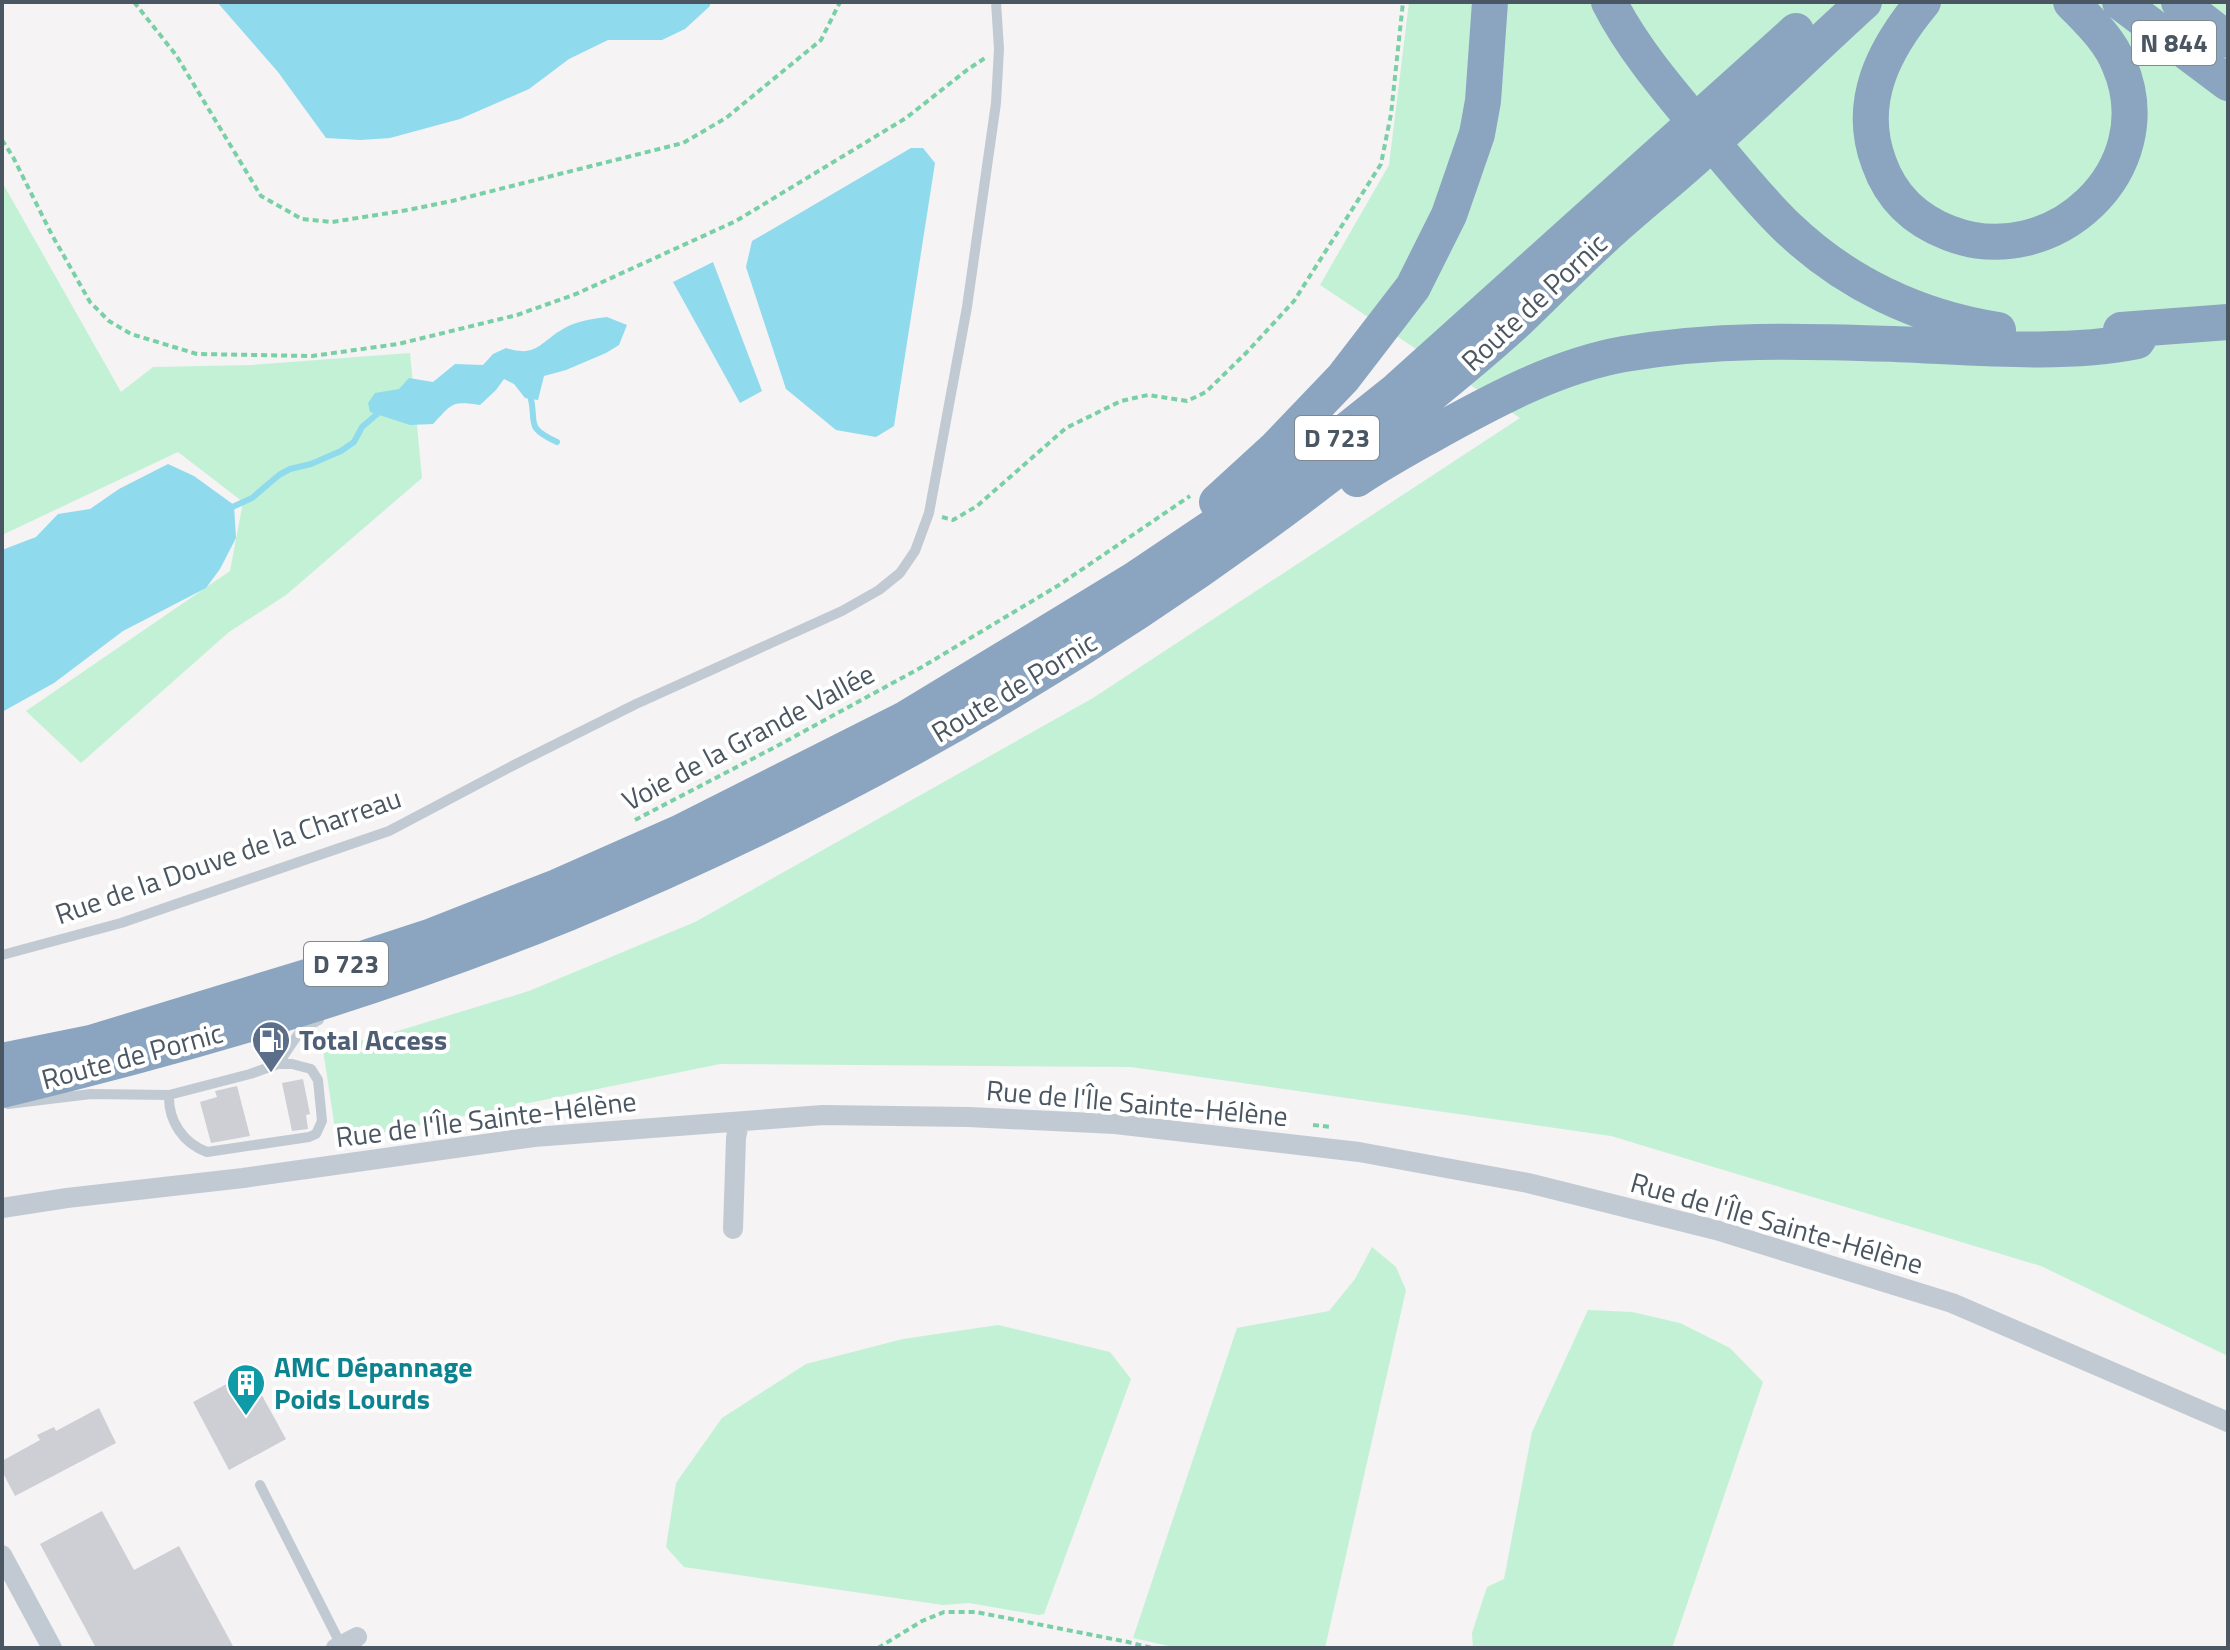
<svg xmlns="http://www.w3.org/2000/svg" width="2230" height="1650" font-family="'Titillium Web',sans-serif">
	<rect width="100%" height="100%" fill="#f5f3f3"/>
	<path fill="#c3f1d5" d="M1409 2H2228V1356L2041 1266 1611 1136 1131 1067 720 1064 337 1142 323 1050 391 1033 529 991 695 922 1093 698 1520 418 1320 285 1389 165Z
		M2 182 121 392 153 367 252 365 410 353 422 478 286 595 229 632 81 763 26 711 230 571 243 502 178 452 2 535Z
		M1372 1247 1396 1267 1406 1290 1325 1648H1178L1133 1638 1237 1328 1329 1311 1355 1279Z
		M1588 1310 1632 1312 1680 1323 1730 1348 1763 1382 1672 1648H1473L1472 1633 1487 1587 1504 1579 1532 1432Z
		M998 1325 1110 1352 1131 1379 1044 1614 1039 1615 969 1603 943 1605 684 1567 666 1547 676 1483 722 1418 806 1364 903 1339Z"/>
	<path fill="#90daee" d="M217 2H710V6L685 29 662 40H608L569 59 529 89 460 119 390 138 361 140 326 138 278 72Z
		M911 148H923L935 163 894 426 876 437 836 430 786 389 746 267 752 241Z
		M713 262 762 391 740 403 673 282Z
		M607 317 627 325 619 345 606 353 566 370 544 376 538 400 525 398 514 384 504 379 496 390 480 405C451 401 453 403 433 424L410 425 370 412 368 403 375 393 399 389 409 378 433 382 455 364 483 365 493 354 506 348C537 358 540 342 563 329 576 321 592 319 607 317Z
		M168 464 194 476 234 505 236 538 220 569 206 588 123 631 54 683 2 712V550L36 537 58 514 90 509 119 489Z"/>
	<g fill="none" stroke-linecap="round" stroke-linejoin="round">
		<path stroke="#90daee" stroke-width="6" d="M530 395C538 423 523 426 557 442
			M228 509 252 498 279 475 290 469 311 464 341 451 354 442 362 427 383 409"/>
	</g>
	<path fill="#cdcfd5" d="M303 1079 310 1114 306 1115 308 1129 292 1131 282 1083Z
		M237 1086 250 1136 211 1143 200 1102 217 1097 215 1091Z
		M249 1372 286 1439 229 1470 193 1402Z
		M99 1408 116 1443 15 1496 2 1471V1461L40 1440 37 1435 54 1427 56 1431Z
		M102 1511 134 1570 179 1546 234 1648H96L40 1544Z"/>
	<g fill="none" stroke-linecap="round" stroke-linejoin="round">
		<path stroke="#7ad0a6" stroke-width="4" stroke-dasharray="6 4" stroke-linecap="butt" d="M134 2 176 55 261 196 302 219 332 222 408 210 452 201 683 143 726 118 821 40 840 2
			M2 140 13 157 52 235 90 302 109 321 131 334 197 354 312 356 398 344 517 315 576 294 736 221 906 118 967 70 985 58
			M942 517 953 520 977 506 1066 428 1121 401 1148 395 1187 401 1206 392 1247 352 1294 301 1381 164 1391 114 1403 2
			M635 820 777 746 922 667 1059 585 1190 496
			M1313 1125 1332 1127
			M878 1648 922 1621 944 1612H976L1128 1642 1152 1648"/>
		<path stroke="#c1cad2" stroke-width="10" d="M2 955 121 923 389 831 516 764 636 704 842 611 879 590 900 573 915 551 929 513 967 307 996 103 999 49 996 2
			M278 1064 301 1030 319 1020
			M8 1104 91 1094 169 1095 250 1074 278 1064H292L311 1069 318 1080 322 1121 316 1134 309 1137 207 1152C183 1143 168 1121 169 1095
			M260 1485 341 1645"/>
		<path stroke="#c1cad2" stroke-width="20" d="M2 1208 67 1198 243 1178 534 1137 823 1115 968 1117 1115 1124 1359 1152 1528 1183 1716 1230 1952 1303 2228 1422
			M733 1229 736 1138 739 1122
			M2 1555 52 1648
			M336 1648 357 1637"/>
		<path stroke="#8ba5c1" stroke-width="36" d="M1609 2C1634 51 1671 93 1706 135 1732 166 1758 199 1787 227 1845 283 1919 318 1998 330
			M1923 2C1884 49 1856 102 1879 163 1891 197 1915 220 1949 233 2052 273 2165 169 2119 64 2109 39 2089 21 2071 2
			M2120 2 2228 83
			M2179 2 2228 40
			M2121 330 2228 322
			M1357 479C1384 461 1412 446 1440 430 1498 398 1558 366 1624 354 1717 338 1802 341 1895 344 1972 347 2062 356 2137 341L2145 328
			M1217 502 1276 448 1343 378 1413 287 1449 215 1477 134 1483 101 1490 2
			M2 1061 91 1043 307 977 432 936 557 887 679 833 907 718 1134 580 1293 473 1397 390 1796 31
			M2 1090C194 1044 385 988 568 913 866 790 1148 624 1398 421 1438 389 1478 357 1516 322 1545 294 1573 266 1603 238 1632 211 1664 186 1694 159 1752 108 1807 54 1864 2"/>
	</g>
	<defs>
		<g id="fuel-pin" transform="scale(2)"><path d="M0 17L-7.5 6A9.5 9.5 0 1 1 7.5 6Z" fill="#5c6f8a" stroke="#fff"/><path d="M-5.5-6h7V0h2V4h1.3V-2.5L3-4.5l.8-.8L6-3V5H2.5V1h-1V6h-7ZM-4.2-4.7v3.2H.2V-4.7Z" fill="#fff"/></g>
		<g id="building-pin" transform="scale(2)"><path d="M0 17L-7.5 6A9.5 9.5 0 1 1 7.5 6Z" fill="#0f9aa8" stroke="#fff"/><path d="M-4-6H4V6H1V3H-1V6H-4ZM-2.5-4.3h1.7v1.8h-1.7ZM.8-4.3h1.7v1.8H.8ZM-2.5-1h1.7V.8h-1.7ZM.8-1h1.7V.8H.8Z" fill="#fff"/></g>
	</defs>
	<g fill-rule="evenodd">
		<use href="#fuel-pin" x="271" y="1040"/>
		<use href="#building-pin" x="246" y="1383"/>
	</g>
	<g text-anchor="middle" stroke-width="8" stroke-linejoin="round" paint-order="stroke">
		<g fill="#fff" stroke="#808990" stroke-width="2">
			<rect x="2132" y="21" width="84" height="44" rx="6"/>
			<rect x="1295" y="416" width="84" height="44" rx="6"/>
			<rect x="304" y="942" width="84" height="44" rx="6"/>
		</g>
		<g font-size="26" font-weight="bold" fill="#4a5661">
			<text x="2174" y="52">N 844</text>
			<text x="1337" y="447">D 723</text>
			<text x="346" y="973">D 723</text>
		</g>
		<g font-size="28" fill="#4a5661" stroke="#fff">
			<text transform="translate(1534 302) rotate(-43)" y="10">Route de Pornic</text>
			<text transform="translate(1014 687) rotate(-31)" y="10">Route de Pornic</text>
			<text transform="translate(748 737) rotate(-28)" y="10">Voie de la Grande Vallée</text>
			<text transform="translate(228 856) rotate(-19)" y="10">Rue de la Douve de la Charreau</text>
			<text transform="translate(132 1056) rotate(-15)" y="10">Route de Pornic</text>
			<text transform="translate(1137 1103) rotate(5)" y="10">Rue de l'Île Sainte-Hélène</text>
			<text transform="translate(486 1119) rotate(-7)" y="10">Rue de l'Île Sainte-Hélène</text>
			<text transform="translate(1777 1223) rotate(16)" y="10">Rue de l'Île Sainte-Hélène</text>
		</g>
		<g font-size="28" font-weight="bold" fill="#4e5e75" stroke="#fff" text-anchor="start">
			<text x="299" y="1050">Total Access</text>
		</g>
		<g font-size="28" font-weight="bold" fill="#0d838f" stroke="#fff" text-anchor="start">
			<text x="274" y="1377">AMC Dépannage<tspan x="274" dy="32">Poids Lourds</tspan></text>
		</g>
	</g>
	<rect width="2230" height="1650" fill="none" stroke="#4a5661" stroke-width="8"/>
</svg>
